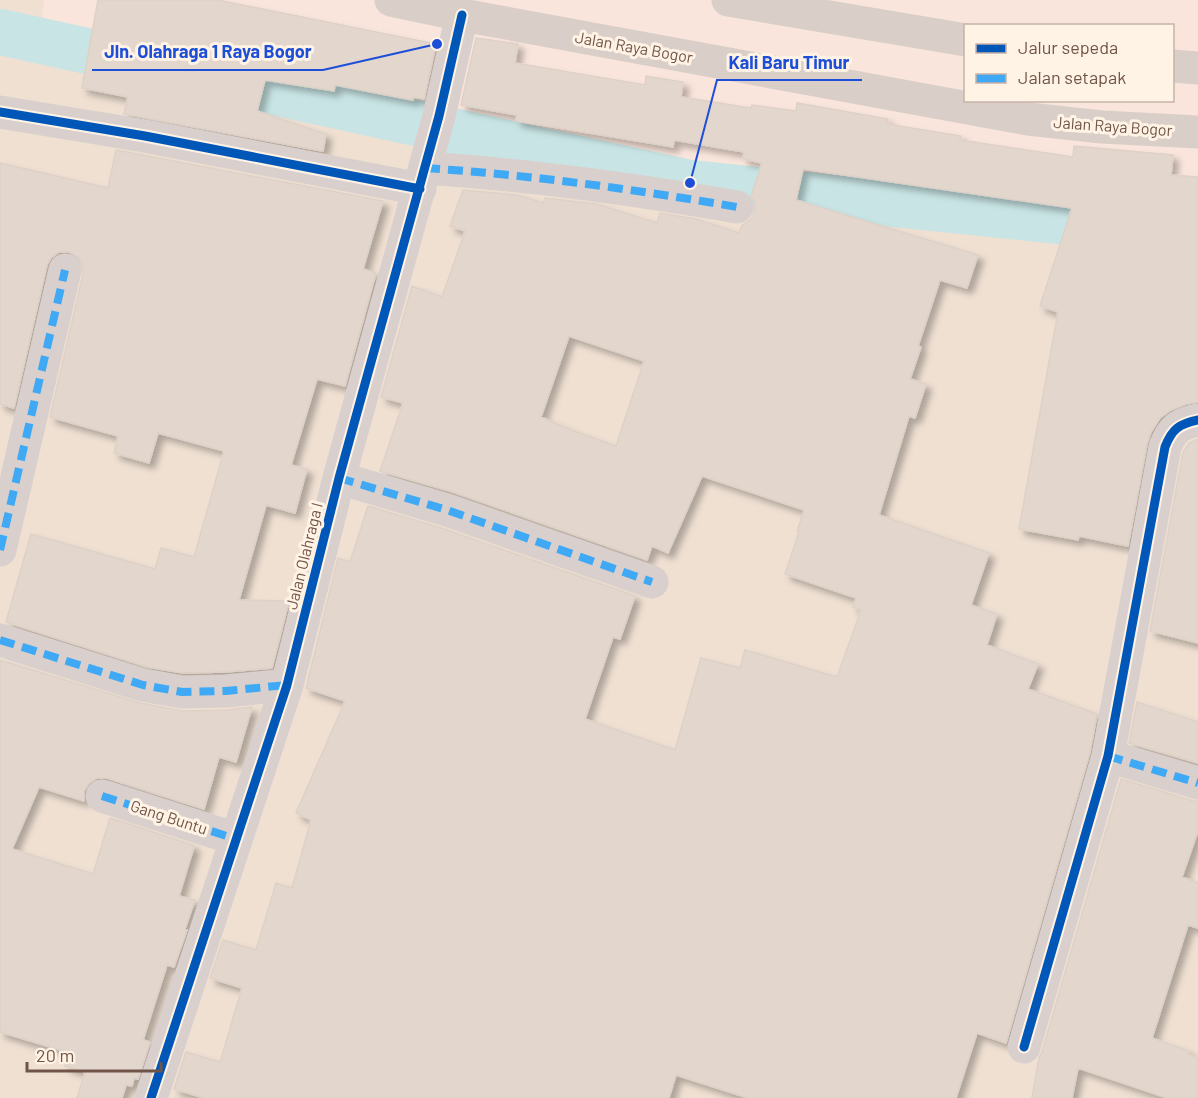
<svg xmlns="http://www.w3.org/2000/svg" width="1198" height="1098" font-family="Barlow,sans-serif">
	<defs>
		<filter id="shadow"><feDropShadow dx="5.5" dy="5.5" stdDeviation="3" flood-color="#0004"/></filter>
	</defs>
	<rect width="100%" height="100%" fill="#f6eee5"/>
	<path fill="#efe0d2" d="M0 0H44L39 60 261 99 1198 243V1098H0Z"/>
	<path fill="#f9e5db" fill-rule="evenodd" d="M44 0H1198V243L261 99 38 60ZM966 26H1172V100H966Z"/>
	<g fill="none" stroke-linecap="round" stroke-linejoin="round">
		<path stroke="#c8e4e4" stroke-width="46" d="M0 32 690 183 1154 231 1198 234"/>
	</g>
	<path fill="#e2d6cd" stroke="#ded1c8" stroke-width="1.5" fill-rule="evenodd" filter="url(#shadow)" d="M98 0H218L436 44 424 99 413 97V100L335 85 334 91 265 80 257 111 326 134 323 151 124 114 128 97 82 88Z
		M476 38 518 44 515 63 645 85 646 76 683 82 681 97 751 108 752 105 796 111 797 103 888 119 887 124 961 136 960 140 1073 157 1074 146 1173 155 1171 175 1198 177V402L1186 404 1171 410 1160 418 1151 432 1147 444 1128 546 1079 536 1078 540 1019 529 1058 312 1040 306 1072 208 803 169 796 200 978 255 967 288 940 280 918 346 921 347 910 379 926 384 915 418 909 416 879 515 989 553 971 605 997 614 987 645 1038 664 1028 689 1097 714 1090 752 1006 1043 977 1033 956 1098H748L676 1075 669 1098H204L174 1089 186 1052 220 1062 242 988 210 978 223 940 256 950 276 883 292 888 311 820 296 813 345 701 306 688 338 558 350 562 368 506 441 528 635 596 620 639 613 637 585 719 675 750 701 658 740 668 745 650 837 677 861 610 853 607 856 598 785 574 799 532 797 531 804 510 702 476 668 553 652 546 647 560 453 492 380 471 403 403 381 397 412 286 442 297 465 231 450 226 463 190 518 195 543 203 545 198 597 204 657 223 660 213 696 219 739 233 742 225 751 219 755 211V201L751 196 762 163 743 159 744 152 674 140 673 147 516 121 517 115 461 105ZM569 336 644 361 616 446 574 431 541 417Z
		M116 150 383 201 363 269 376 273 345 386 317 379 291 465 307 469 295 513 266 505 239 600 289 601 272 668 225 672 183 673 147 667 6 622 31 534 155 569 161 548 194 557 224 451 158 433 149 463 114 453 118 436 50 417 83 274V265L78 257 69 252H59L51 258 47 265 14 408 0 404V163L108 188Z
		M1198 439V643L1150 631 1183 452 1189 443Z
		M0 660 140 703 182 711 227 710 252 707 236 762 219 757 204 809 107 778H97L89 783 84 791V801L39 787 12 849 93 874 110 818 193 845 192 846 194 847 179 896 195 900 185 929 187 930 174 967 167 965 143 1040 150 1042 138 1079 134 1078 132 1086 126 1085 122 1098H77L85 1072 65 1066 70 1053 0 1032Z
		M1137 702 1198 722V763L1129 743Z
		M1121 779 1193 801H1198V831L1182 877 1198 883V928L1188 925 1152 1038 1189 1051 1188 1054 1198 1058V1098H1167L1078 1068 1072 1098H1032L1039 1058 1042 1052Z"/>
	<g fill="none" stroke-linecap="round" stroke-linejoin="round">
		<path stroke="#d9cfcc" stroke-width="33" d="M0 112 145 136 420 189
			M425 168C530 175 633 189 737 207
			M339 478 447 510 652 582
			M0 550 65 270
			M0 640 143 685 182 692 226 691 287 685
			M1108 756 1198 783
			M102 796 236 839
			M1024 1047 1108 756 1165 447C1172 429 1179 424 1198 420
			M151 1098 287 685 339 478 439 116 462 15"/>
		<path stroke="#dacec8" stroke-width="33" d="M391 0 462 15 1028 119 1102 127 1198 132
			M728 0 966 40
			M1172 66 1198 68"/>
		<path stroke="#3fa9f5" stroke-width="8" stroke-dasharray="15 8" stroke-linecap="butt" d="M425 168C530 175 633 189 737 207
			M339 478 447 510 652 582
			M0 550 65 270
			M0 640 143 685 182 692 226 691 287 685
			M1108 756 1198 783
			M102 796 236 839"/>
		<g stroke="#fff3e5" stroke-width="13">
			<path id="cycleway" d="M0 112 145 136 420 189
				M1024 1047 1108 756 1165 447C1172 429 1179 424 1198 420
				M151 1098 287 685 339 478 439 116 462 15"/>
		</g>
		<use href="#cycleway" stroke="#0057b8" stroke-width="9"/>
	</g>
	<g text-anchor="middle" stroke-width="6" stroke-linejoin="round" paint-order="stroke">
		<g font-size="16" fill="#715448" stroke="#fff3e5">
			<text transform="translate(634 47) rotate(10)" y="6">Jalan Raya Bogor</text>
			<text transform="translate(1113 126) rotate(4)" y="6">Jalan Raya Bogor</text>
			<text transform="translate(304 556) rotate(-76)" y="6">Jalan Olahraga I</text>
			<text transform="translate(169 817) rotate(18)" y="6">Gang Buntu</text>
		</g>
	</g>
	<path fill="none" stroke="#1d4ed8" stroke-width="2" d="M437 44L323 70H92M690 183L717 80H862"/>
	<g fill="#1d4ed8" stroke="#fff3e5" stroke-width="2">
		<circle cx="437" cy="44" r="6"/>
		<circle cx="690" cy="183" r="6"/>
	</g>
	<g font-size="18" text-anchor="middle" font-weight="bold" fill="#1d4ed8" stroke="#fff3e5" stroke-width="6" stroke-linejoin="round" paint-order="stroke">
		<text x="208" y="58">Jln. Olahraga 1 Raya Bogor</text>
		<text x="789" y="69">Kali Baru Timur</text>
	</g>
	<rect x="964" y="24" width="210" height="78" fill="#fff3e5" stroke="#c6b3a6" stroke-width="1.5"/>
	<rect x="976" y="44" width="30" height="9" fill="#0057b8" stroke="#c6b3a6" stroke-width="1.5"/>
	<text x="1018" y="54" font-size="18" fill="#715448">Jalur sepeda</text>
	<rect x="976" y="74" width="30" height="9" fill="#3fa9f5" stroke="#c6b3a6" stroke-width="1.5"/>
	<text x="1018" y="84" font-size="18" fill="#715448">Jalan setapak</text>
	<path d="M27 1062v9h134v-9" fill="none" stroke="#715448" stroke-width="3"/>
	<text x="36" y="1062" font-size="18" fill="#715448" stroke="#fff3e5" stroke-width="4.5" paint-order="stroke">20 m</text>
</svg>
